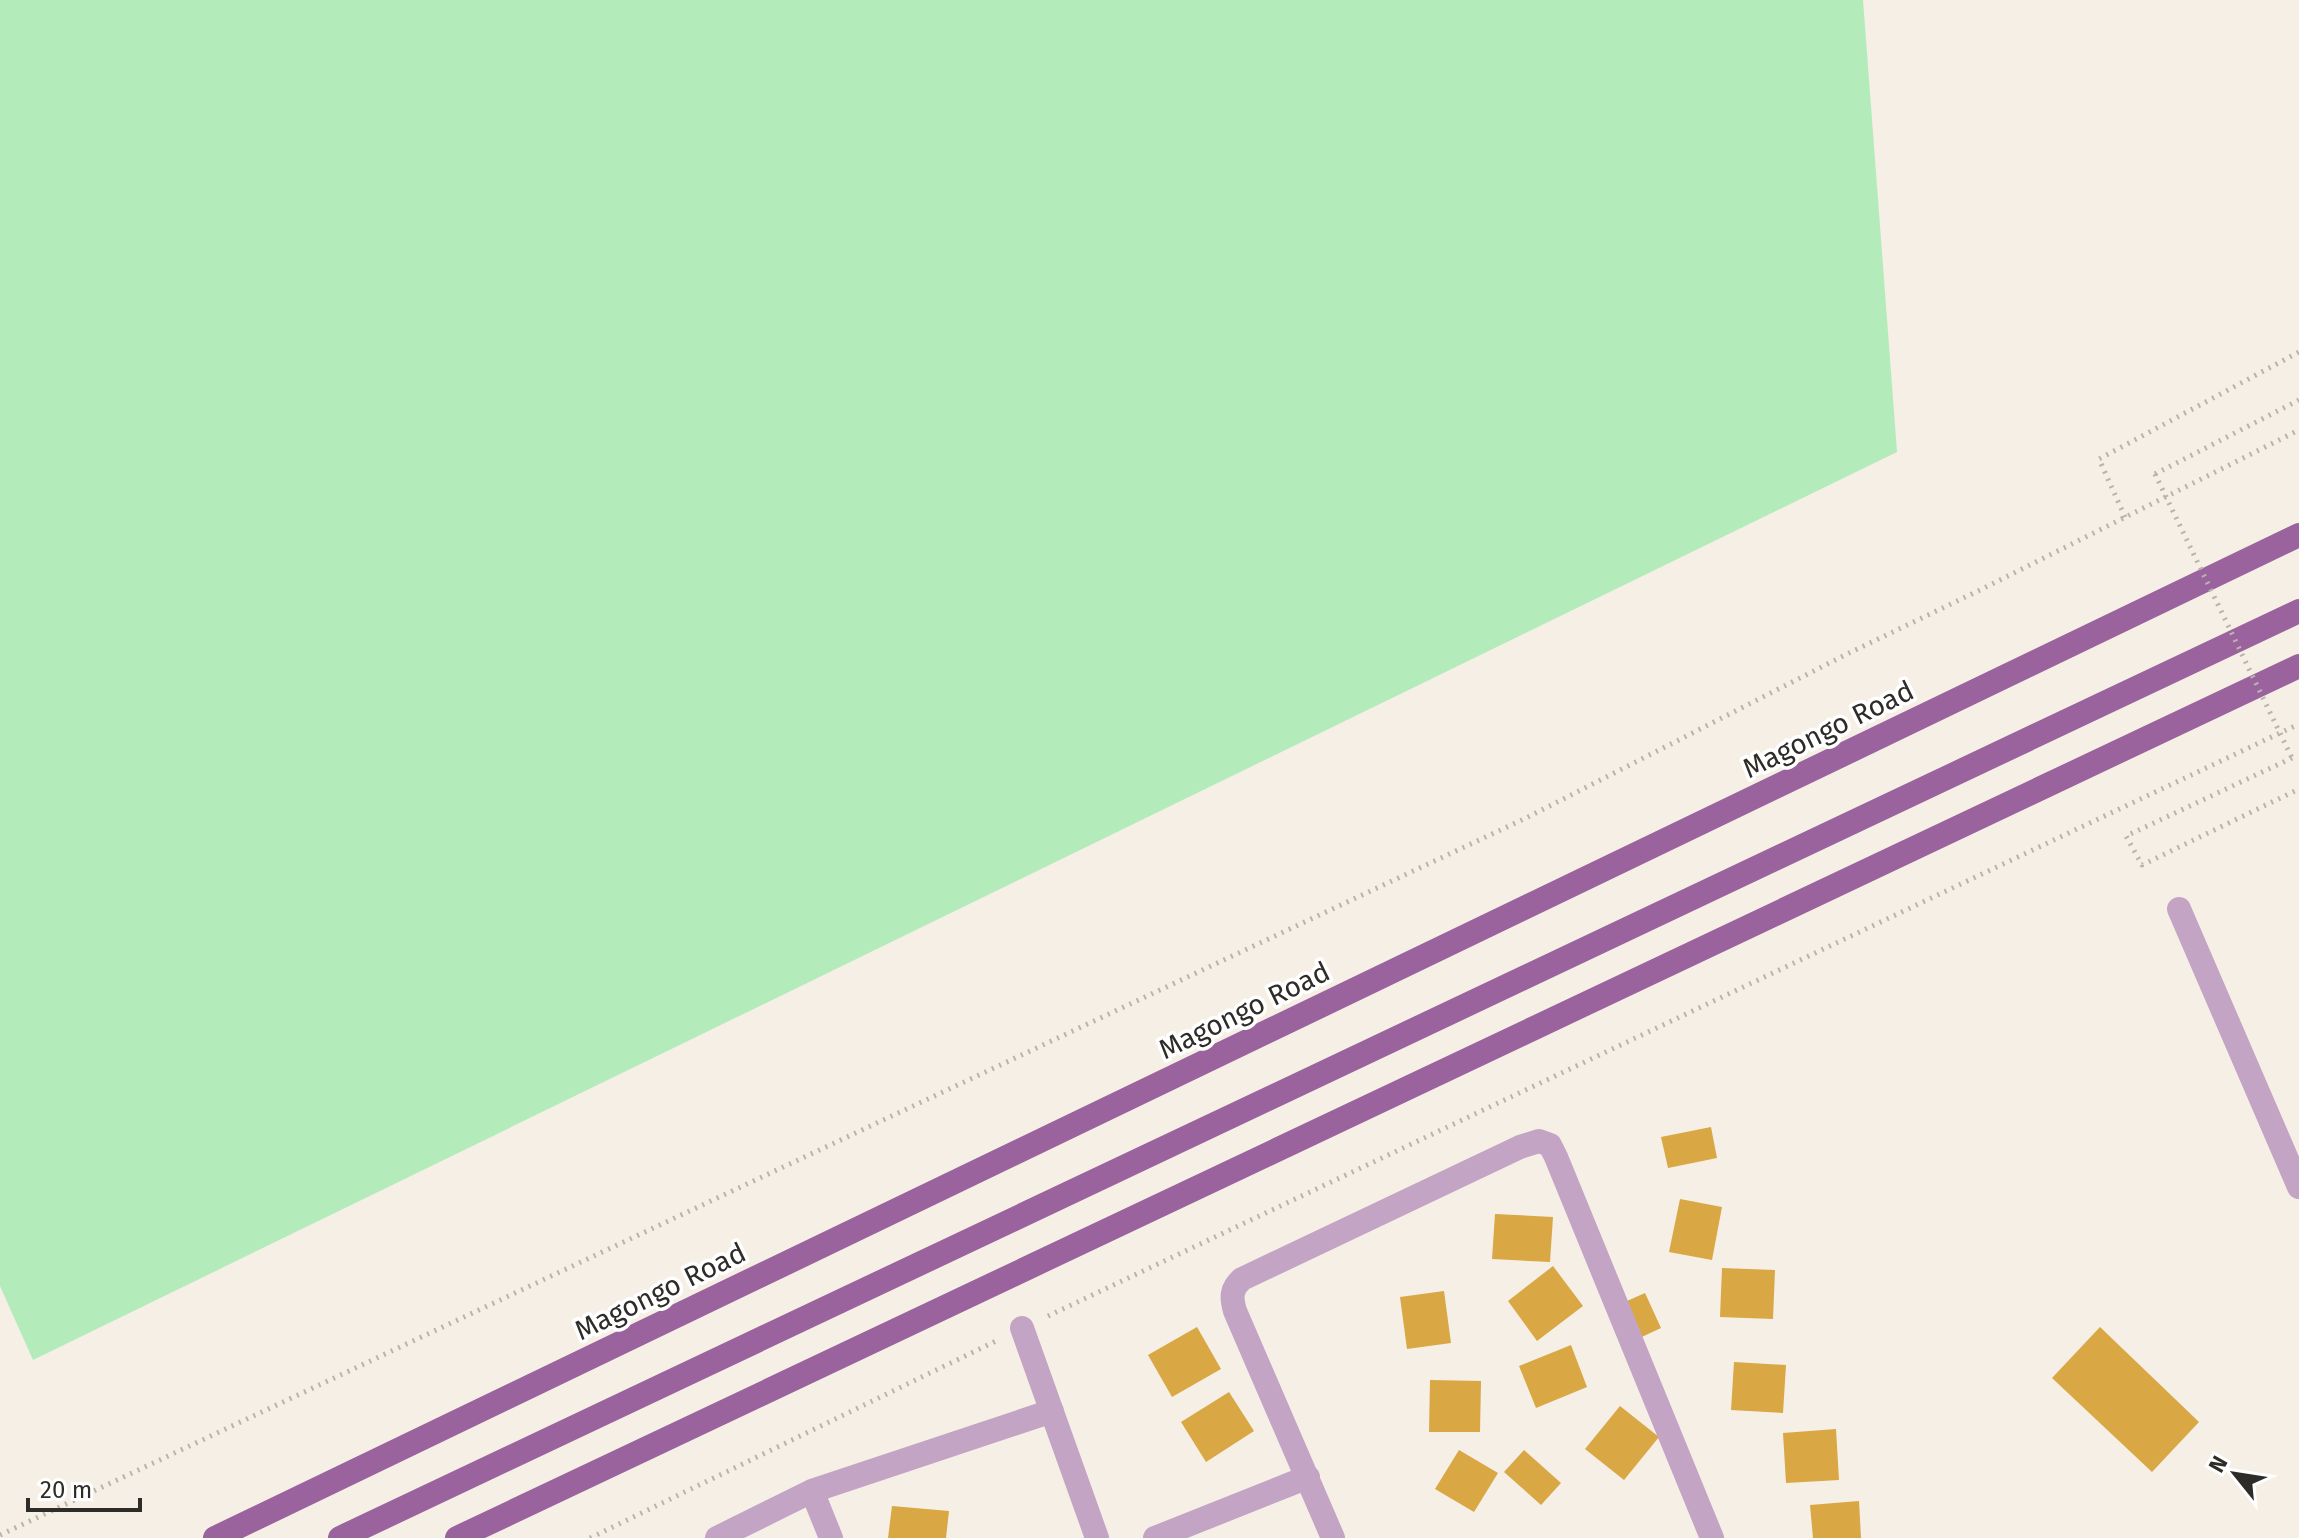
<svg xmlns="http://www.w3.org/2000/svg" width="2299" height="1538" font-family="'Fira Sans',sans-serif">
	<rect width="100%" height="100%" fill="#f5efe5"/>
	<path fill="#b3ebbb" d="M0 0H1863L1897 452 33 1360 0 1286Z"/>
	<path fill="#d9a744" d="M1711 1127 1717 1158 1668 1168 1661 1137Z
		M1680 1199 1722 1207 1712 1260 1669 1252Z
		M1495 1214 1553 1217 1550 1262 1492 1259Z
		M1553 1266 1583 1306 1537 1341 1508 1301Z
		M1722 1268 1775 1270 1773 1319 1720 1317Z
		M1444 1291 1451 1343 1407 1349 1400 1297Z
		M1645 1293 1661 1328 1633 1341 1618 1305Z
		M1197 1327 1221 1369 1172 1397 1148 1355Z
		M2100 1327 2199 1422 2152 1472 2052 1378Z
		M1571 1345 1587 1387 1536 1408 1519 1366Z
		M1734 1362 1786 1365 1783 1413 1731 1410Z
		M1430 1380 1481 1381 1480 1432H1429Z
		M1229 1392 1254 1431 1206 1462 1181 1422Z
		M1620 1406 1659 1437 1624 1480 1585 1449Z
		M1836 1429 1839 1480 1786 1483 1783 1433Z
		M1459 1450 1498 1473 1474 1512 1435 1489Z
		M1524 1450 1561 1483 1541 1505 1504 1472Z
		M1859 1501 1861 1538H1813L1810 1505Z
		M892 1506 949 1511 946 1538H888Z"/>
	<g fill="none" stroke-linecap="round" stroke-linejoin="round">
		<path stroke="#b8b4ac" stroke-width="5" stroke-dasharray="2 6" stroke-linecap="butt" d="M2155 474 2299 400
			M2125 517 2099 459 2299 352
			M2292 758 2126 836 2142 865 2299 789
			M1048 1316 2299 724
			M0 1535 1526 818 1847 654 1980 590 2299 430
			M590 1538 996 1341"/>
		<path stroke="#c3a4c5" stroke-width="24" d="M2179 909 2299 1187
			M1022 1328 1097 1538
			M812 1491 831 1538
			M717 1538 812 1491 1052 1411
			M1155 1538 1308 1477
			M1333 1538 1235 1311C1231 1297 1231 1289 1242 1279L1520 1147 1539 1141 1550 1145 1556 1157 1712 1538"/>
		<path stroke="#9b639e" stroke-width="24" d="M215 1538 2299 535
			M340 1538 2299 611
			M457 1538 2299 666"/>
		<path stroke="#b8b4ac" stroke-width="5" stroke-dasharray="2 6" stroke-linecap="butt" d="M2155 474 2292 758"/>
	</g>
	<g text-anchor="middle" stroke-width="7" stroke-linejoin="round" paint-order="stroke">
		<g font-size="28" fill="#2e2c28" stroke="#fff">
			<text transform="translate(1828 729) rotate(-26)" y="10">Magongo Road</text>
			<text transform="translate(1244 1010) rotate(-26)" y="10">Magongo Road</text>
			<text transform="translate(660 1291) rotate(-26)" y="10">Magongo Road</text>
		</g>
	</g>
	<g transform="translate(2235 1474) rotate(300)" stroke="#ffffff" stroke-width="6" paint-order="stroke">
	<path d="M0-6L14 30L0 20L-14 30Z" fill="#2e2c28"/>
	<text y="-12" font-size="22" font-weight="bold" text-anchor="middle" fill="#2e2c28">N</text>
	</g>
	<path d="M28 1498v12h112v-12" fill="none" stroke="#2e2c28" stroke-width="4"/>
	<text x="40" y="1498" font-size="24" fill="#2e2c28" stroke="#ffffff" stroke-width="6" paint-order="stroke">20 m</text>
</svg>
